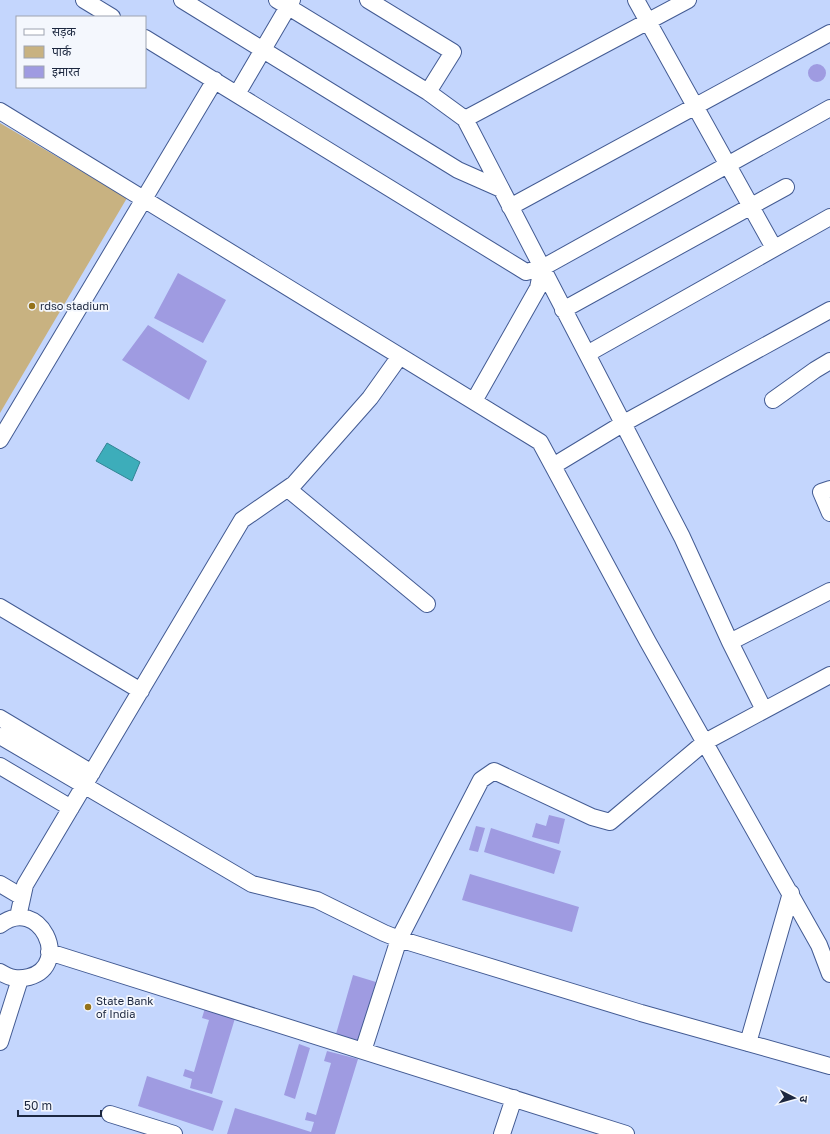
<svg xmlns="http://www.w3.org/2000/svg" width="830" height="1134" font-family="'Golos Text','Noto Sans Devanagari',sans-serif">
	<rect width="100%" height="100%" fill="#c4d6fd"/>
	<path fill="#c8b281" d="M0 123 127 198 0 413Z"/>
	<path fill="#3dadba" stroke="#338595" d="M107 443 140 462 132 481 96 461Z"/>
	<path fill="#9f9be1" d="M808 73a9 9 0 1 1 18 0a9 9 0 1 1-18 0Z
		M178 273 226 300 203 343 154 318Z
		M148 325 207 361 189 400 122 360Z
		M549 815 565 819 559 844 532 837 536 823 546 826Z
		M476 826 485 828 478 852 469 850Z
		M491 828 561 851 554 874 484 852Z
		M470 874 579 907 572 932 462 900Z
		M353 975 376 982 358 1041 336 1034Z
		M205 1008 236 1015 212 1094 190 1088 192 1079 183 1076 185 1069 194 1072 209 1020 202 1018Z
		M299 1044 310 1048 295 1099 284 1095Z
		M327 1051 358 1059 335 1134H227L235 1108 311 1132 314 1122 305 1120 307 1112 316 1115 331 1063 324 1061Z
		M147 1076 223 1101 213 1131 138 1106Z"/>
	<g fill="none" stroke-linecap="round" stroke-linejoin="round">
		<g stroke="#435b93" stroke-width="18">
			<path id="minor" d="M84 0 112 17
				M182 0 458 170 501 189
				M277 0 428 92 465 119 682 537 730 642
				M368 0 453 52 428 92
				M636 0 774 248
				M145 38 526 272 542 268 830 108
				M237 94 292 0
				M0 111 540 442 648 642 819 945 830 974
				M465 119 688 0
				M510 207 830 33
				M563 310 786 187
				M587 354 830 217
				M773 400 815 370 830 361
				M474 401 538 288 542 268
				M0 440 215 80
				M553 466 624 423 830 310
				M288 489 427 604
				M830 489 821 492 830 513
				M0 607 141 691
				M764 710 730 642 830 591
				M0 718 92 773
				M0 736 252 884 317 900 384 933 399 939 641 1013 830 1066
				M0 766 71 808
				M0 884 22 897
				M18 917 25 885 242 520 294 484 370 398 400 356
				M0 925C39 894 73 965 29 977 17 980 10 978 0 972
				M49 952 626 1134
				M0 1042 20 979
				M748 1043 791 893
				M363 1051 399 939 481 780 494 771 592 817 610 822 705 742 830 675
				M110 1114 174 1134
				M502 1134 514 1098"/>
		</g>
		<use href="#minor" stroke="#fff" stroke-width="16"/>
	</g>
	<g fill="#94721a" stroke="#f4f7fd" stroke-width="1.5">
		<circle cx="32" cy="306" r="4"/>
		<circle cx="88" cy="1007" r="4"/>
	</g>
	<g text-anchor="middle" stroke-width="3.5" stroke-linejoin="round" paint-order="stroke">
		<g font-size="11" fill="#1c273f" stroke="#f4f7fd" text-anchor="start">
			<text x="40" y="310">rdso stadium</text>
			<text x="96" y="1005">State Bank<tspan x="96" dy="13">of India</tspan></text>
		</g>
	</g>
	<rect x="16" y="16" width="130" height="72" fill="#f4f7fd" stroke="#9ea4b1"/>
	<rect x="24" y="29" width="20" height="6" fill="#ffffff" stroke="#9ea4b1"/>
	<text x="52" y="36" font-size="12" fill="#1c273f">सड़क</text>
	<rect x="24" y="46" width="20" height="12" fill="#c8b281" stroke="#9ea4b1"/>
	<text x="52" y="56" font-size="12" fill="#1c273f">पार्क</text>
	<rect x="24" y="66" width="20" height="12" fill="#9f9be1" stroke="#9ea4b1"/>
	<text x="52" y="76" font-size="12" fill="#1c273f">इमारत</text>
	<g transform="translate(794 1098) rotate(96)" stroke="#f4f7fd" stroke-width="3" paint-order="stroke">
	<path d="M0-3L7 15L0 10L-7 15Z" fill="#1c273f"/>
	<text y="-6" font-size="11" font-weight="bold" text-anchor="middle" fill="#1c273f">उ</text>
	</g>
	<path d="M18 1110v6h83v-6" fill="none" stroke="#1c273f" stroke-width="2"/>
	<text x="24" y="1110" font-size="12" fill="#1c273f" stroke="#f4f7fd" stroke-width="3" paint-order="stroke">50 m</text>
</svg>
